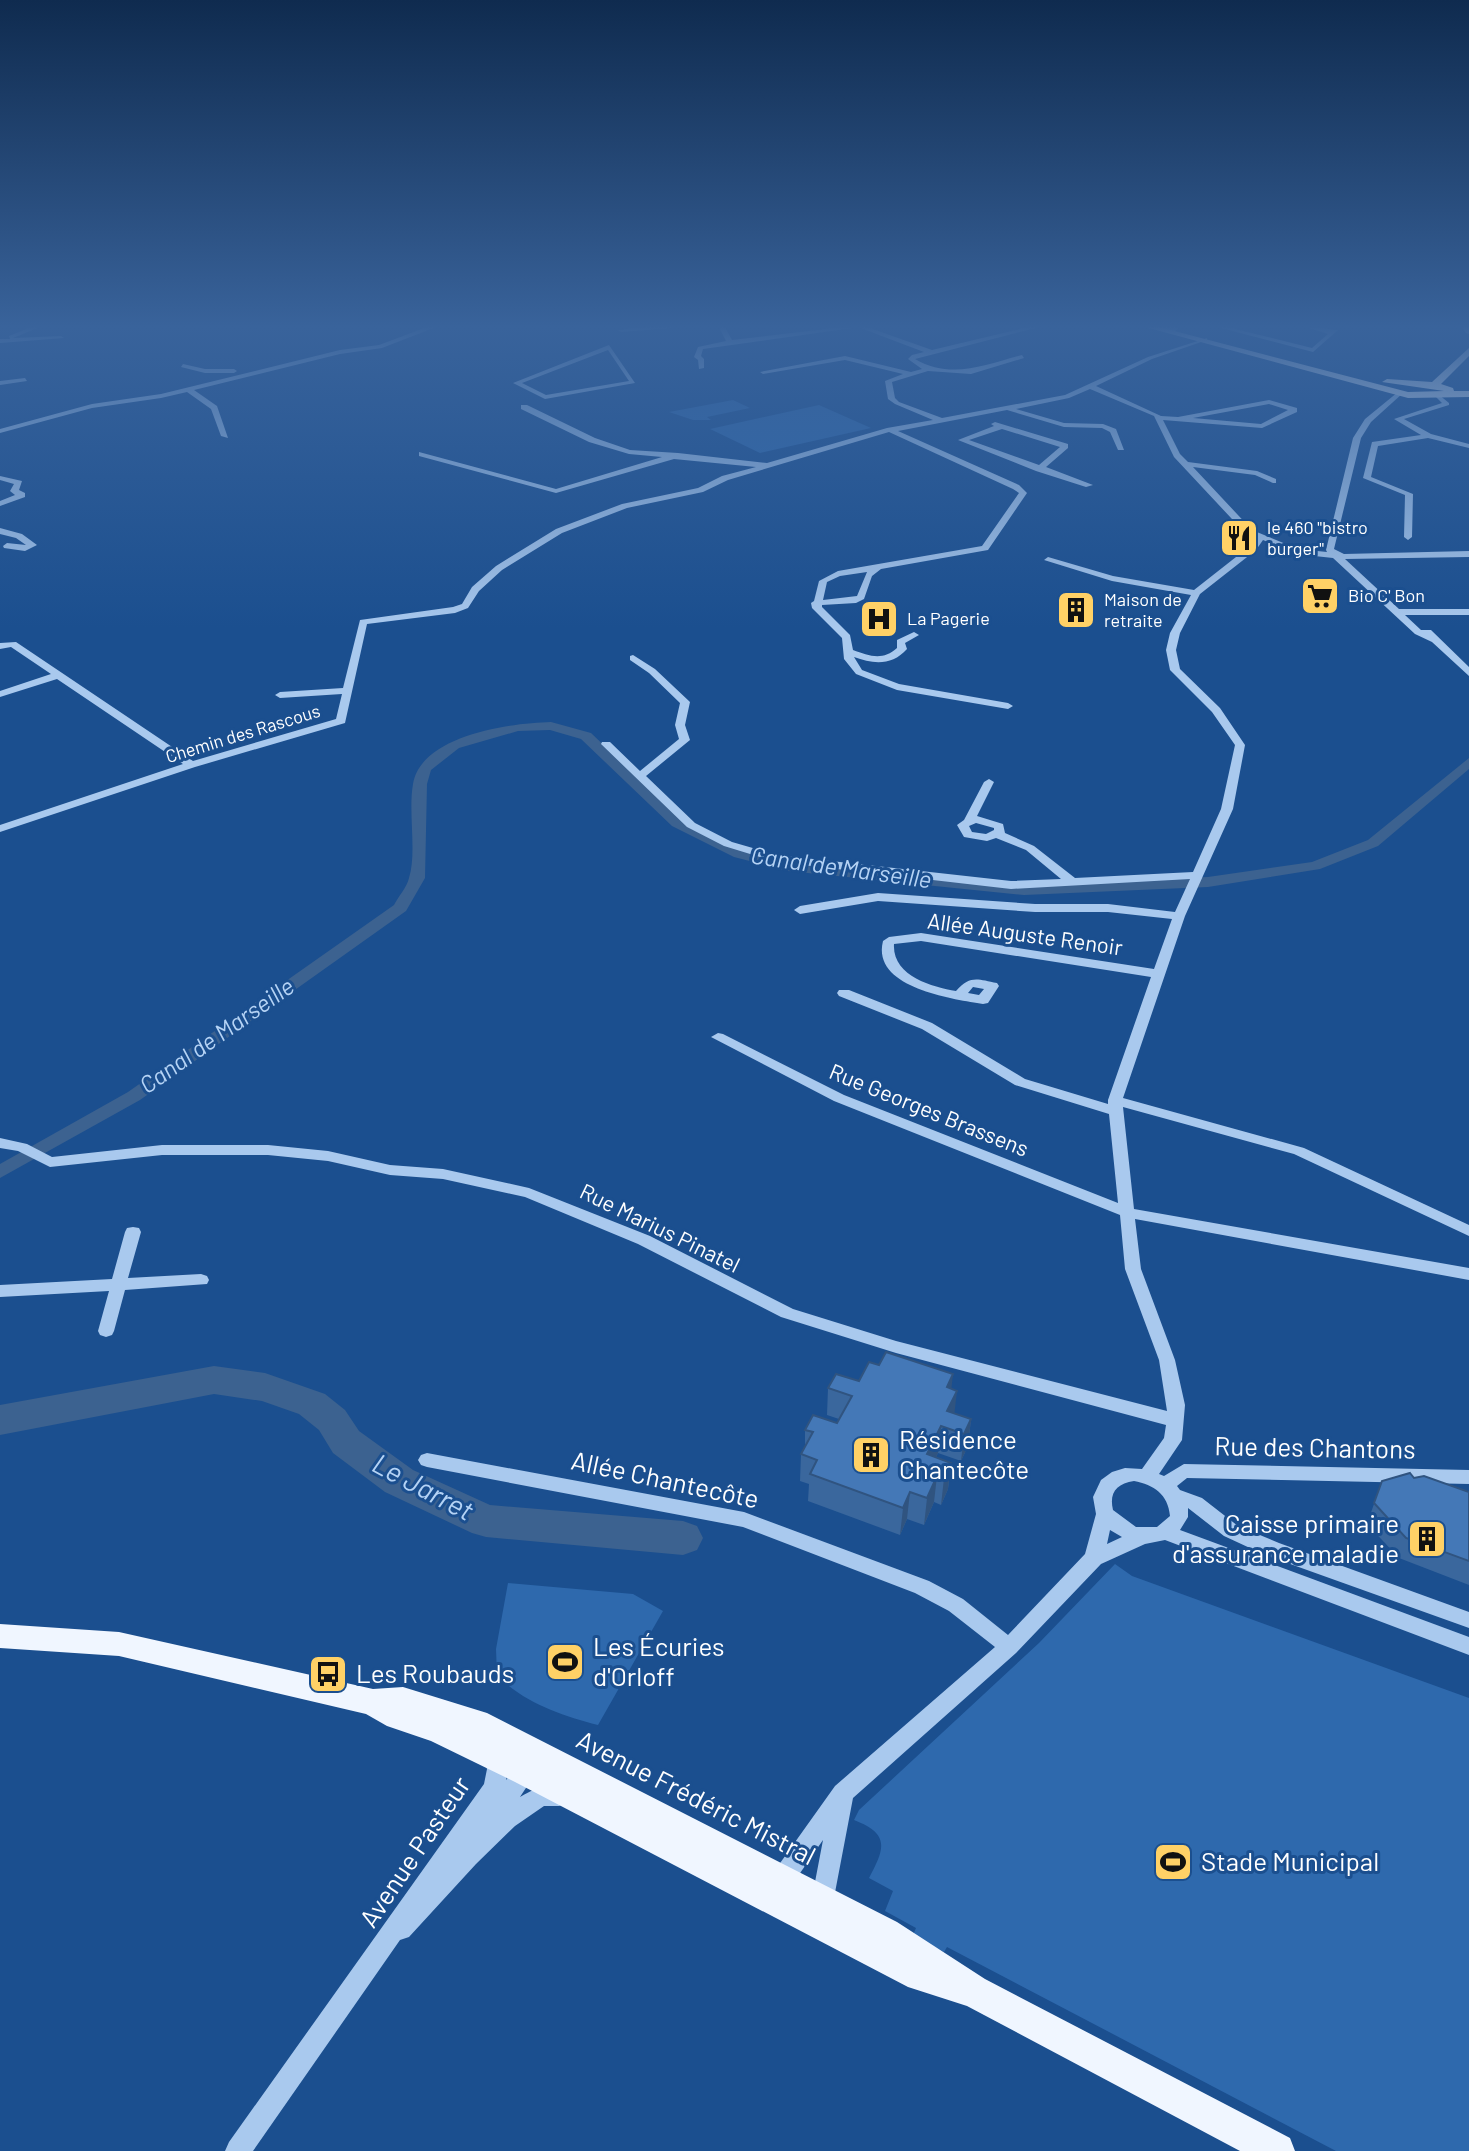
<svg xmlns="http://www.w3.org/2000/svg" width="1469" height="2151" font-family="Barlow,sans-serif">
	<rect width="100%" height="100%" fill="#1b4f8f"/>
	<path fill="#2e69ad" d="M733 400 750 408 707 417 711 420H693L669 412Z
		M819 405 871 428 760 453 710 429Z
		M1115 1564 1132 1576 1469 1698V2151H1336L947 1947 944 1952 913 1935 916 1928 885 1911 893 1891 869 1878C885 1848 890 1834 854 1820L859 1810 1039 1643Z
		M508 1583 633 1594 663 1611 598 1725C561 1715 524 1703 497 1675L496 1649Z"/>
	<g fill="none" stroke-linecap="round" stroke-linejoin="round">
		<path fill="#3c6290" fill-rule="evenodd" d="M551 722 591 733 682 820 744 851 788 861 1024 885 1208 877 1312 862 1368 840 1469 758V769L1378 846 1320 869 1208 887 1024 895 788 871 734 857 672 826 581 739 550 730 518 731 459 748 431 770 427 784 425 878 406 911 140 1100 0 1178V1164L128 1092 394 905C398 897 407 887 409 878 417 853 408 812 413 784 421 735 511 723 551 722Z"/>
		<path fill="#3c6290" fill-rule="evenodd" d="M214 1366 265 1373 325 1394 345 1410 359 1431 413 1470 490 1505 683 1521 697 1526 703 1538 697 1550 683 1555 486 1537 472 1533 385 1492 333 1453 319 1430 299 1414 262 1401 214 1394 0 1435V1405Z"/>
		<path fill="#a9c9ee" fill-rule="evenodd" d="M31 327H40L13 338 61 336 64 338 0 343V339H10L9 336Z
			M427 327H436L382 348 340 354 194 390 217 406 228 438 221 436 211 409 187 392 161 398 92 408 0 433V429L92 404 161 394 340 350 379 345Z
			M644 327H684L621 332 618 330Z
			M719 327H725L732 340 842 327 852 328 703 349 701 356 704 359V368L699 369 698 360 694 357 698 347 726 341Z
			M858 327H867L932 350 1028 327H1039L915 359C951 380 985 365 1022 355L1024 358 971 374 928 371 892 382 895 398 899 402 942 418 1065 395 1148 357 1207 338V340L1152 359 1096 386 1161 416 1178 417 1269 400 1297 408V412L1262 428 1163 420 1180 454 1188 462 1257 471 1276 479V483H1273L1255 475 1193 467 1252 530 1298 549 1327 552 1326 550 1353 438 1365 419 1398 392 1403 393 1371 422 1361 438 1334 549 1344 554 1469 551V557L1345 559 1399 609H1469V615H1405L1421 630H1431L1469 667V676L1432 642 1415 634 1333 558 1296 554 1263 540 1256 550 1200 594 1180 633 1176 650 1180 669 1220 708 1245 745 1233 809 1185 916 1123 1098 1304 1148 1469 1225V1236L1294 1154 1123 1107 1134 1209 1469 1268V1280L1135 1219 1141 1269 1175 1360 1185 1405 1182 1440 1159 1474 1164 1476 1184 1464 1469 1470V1484L1187 1478 1177 1486 1180 1490 1202 1498 1238 1526 1279 1543 1469 1612V1628L1265 1555 1224 1536 1188 1508V1517L1180 1530 1469 1637V1655L1165 1540 1145 1544 1101 1564 1016 1653 853 1798 833 1903 830 1911 822 1914 814 1911 811 1903 823 1840 789 1889 781 1892 773 1889 770 1881 773 1873 835 1786 995 1647 949 1611 915 1593 743 1527 427 1467 421 1465 418 1460 421 1455 427 1453 744 1512 929 1581 963 1599 1008 1635 1085 1554 1096 1514 1093 1497 1101 1480 1112 1472 1125 1468 1142 1469 1164 1438 1166 1425 896 1353 781 1317 638 1244 525 1197 443 1179 390 1175 328 1161 268 1155H162L50 1167 18 1151 0 1148V1138L27 1144 52 1157 162 1145H268L328 1151 390 1165 443 1169 529 1188 650 1236 793 1309 896 1341 1167 1411 1159 1360 1125 1269 1120 1215 834 1101 711 1037 718 1033 723 1034 844 1095 1118 1203 1109 1114 1015 1085 922 1029 839 996 837 993 839 990H849L932 1023 1025 1079 1108 1104V1100L1151 977 921 941 894 944C892 976 932 987 956 991 970 975 977 979 997 983L999 986 988 1003 983 1004C953 999 871 988 883 941L889 937 921 933 1154 969 1172 919 1108 912H1035L878 901 800 914 794 910 800 906 878 893 1035 904H1108L1175 912 1190 879 1011 889 776 862 724 846 687 827 601 744 602 742H610L640 771 679 739 675 725 680 703 649 673 630 660V656L633 655 655 669 690 702 685 725 690 740 646 776 695 823 732 842 777 855 1011 881 1061 879 1026 850 996 838 987 841 964 837 957 825 964 820 984 782 989 779 994 782 977 816 1003 824 1005 833 1034 846 1075 878 1193 872 1221 809 1235 745 1212 712 1170 670 1166 650 1170 633 1191 595 1112 581 1044 560 1048 557 1113 576 1194 590 1250 546 1256 538 1246 534 1174 457 1154 416 1090 389 1069 398 1016 409 1064 423 1103 424 1116 429 1124 450H1118L1110 432 1102 428 1064 427 1007 410 898 431 1019 485 1027 493 988 550 881 569 872 576 864 599 856 603 822 605V607L850 635 853 650C869 656 883 661 897 648V640L914 632 919 635 905 643 907 649C892 666 873 664 854 657L862 670 899 684 1008 703 1013 706 1008 709 897 690 856 674 844 659 842 638 812 608 811 603 814 601 819 581 838 571 982 546 1019 493 1013 489 889 432 728 480 703 492 627 508 562 533 502 570 479 591 468 608 455 613 367 624 345 723 195 767 0 832V825L183 764 57 679 0 697V691L51 674 11 647 0 649V643L16 642 193 761 336 719 342 694 280 698 275 695 280 692 343 688 360 620 453 607 462 604 472 587 496 566 556 529 622 504 698 488 722 476 756 467 674 459 556 493 419 456V452L556 489 662 457 629 454 589 442 521 409V405H527L595 438 630 450 678 453 767 463 887 428 933 420 895 404 888 399 885 381 903 374 845 360 763 374 760 372 845 356 911 372 922 369 908 359 912 355 924 352ZM1269 404 1288 410 1261 424 1193 418ZM867 572 857 596 823 600 827 582 840 576ZM976 823 994 828V830L986 834 972 832 969 826ZM973 987 984 989 979 995 968 993ZM1134 1481C1154 1485 1168 1494 1170 1516L1157 1527H1136L1113 1510C1109 1493 1116 1484 1134 1481ZM1110 1530 1122 1537 1107 1544Z
			M1155 327H1179L1173 333Z
			M1217 327H1227L1312 348 1328 334 1307 327 1338 330 1313 352Z
			M609 345 635 383 545 399 513 383ZM608 350 629 381 546 395 522 383Z
			M183 364 205 369H234L237 371 234 373H205L181 367Z
			M25 378 27 381 0 385V381Z
			M1438 394 1449 403V405L1404 419 1431 434 1469 444V448L1428 438 1378 446 1371 477 1413 494 1412 537 1408 540 1404 537 1405 495 1363 478 1372 442 1421 435 1394 419 1442 403 1435 396Z
			M995 422 1068 444V448L1046 467 1093 485 1086 487 1036 471 958 440 994 426 991 424ZM1002 429 1060 447 1039 465 969 440Z
			M0 476 22 481 19 490 25 493V497L0 506V501L15 495 10 491 14 484 0 480Z
			M0 528 22 534 37 545 25 551 4 548 3 546 7 543 26 545 16 538 0 534Z
			M133 1227 139 1228 141 1232 128 1278 201 1274 207 1276 209 1280 207 1284 125 1290 114 1331 112 1335 106 1337 100 1335 98 1331 109 1291 0 1297V1285L112 1279 125 1232 127 1228Z
			M495 1748 502 1751C507 1762 509 1769 506 1780L521 1761 528 1758 535 1761 539 1768 520 1797C535 1788 549 1782 567 1789L570 1796 567 1803 559 1806H544L515 1826 476 1864 409 1937 400 1940 253 2151H225L229 2142 484 1784 487 1769 484 1758 488 1751Z"/>
		<path fill="#f0f6ff" fill-rule="evenodd" d="M1145 327H1159L1408 392 1444 391 1382 382 1387 379 1432 382 1469 348V356L1441 384 1453 388 1454 391H1469V397L1408 398Z
			M1462 327H1469V334L1466 333Z
			M0 1624 119 1632 373 1689 403 1687 487 1713 897 1922 985 1979 1290 2138 1295 2151H1240L967 2006 908 1987 515 1782 431 1741 387 1726 366 1714 119 1656 0 1648Z"/>
	</g>
	<path fill="#3a679d" d="M859 1381 952 1389 954 1413 971 1419 968 1446 961 1461 938 1453 936 1457 951 1463 948 1489 941 1505 934 1502 924 1525 907 1519 900 1535 808 1501 809 1484 800 1481 801 1454 805 1447V1430L837 1423 839 1419 827 1415 828 1388Z
		M1382 1481 1469 1492V1585L1399 1558 1367 1524Z"/>
	<path fill="#305480" d="M953 1374 950 1401 947 1387Z
		M957 1391 954 1417 947 1411Z
		M971 1419 968 1446 961 1461 964 1434Z
		M941 1426 938 1453 925 1481 927 1454Z
		M951 1463 948 1489 941 1505 944 1478Z
		M937 1476 934 1502 924 1525 927 1498Z
		M910 1492 907 1519 900 1535 903 1508Z"/>
	<path fill="#4478b7" stroke="#305480" stroke-width="2" d="M886 1352 953 1374 947 1387 957 1391 947 1411 971 1419 964 1434 941 1426 927 1454 951 1463 944 1478 937 1476 927 1498 910 1492 903 1508 810 1474 817 1460 801 1454 813 1432 805 1430 813 1415 837 1423 852 1396 828 1388 836 1374 859 1381 869 1362 879 1365Z
		M1410 1473 1414 1478 1424 1476 1469 1492V1561L1406 1538 1374 1503 1382 1481Z"/>
	<linearGradient id="sky" x2="0" y2="1"><stop stop-color="#0f2b4f"/><stop offset="0.52" stop-color="#39639b"/><stop offset="1" stop-color="#39639b" stop-opacity="0"/></linearGradient>
	<rect width="1469" height="628" fill="url(#sky)"/>
	<defs>
		<g id="restaurant-square" transform="scale(2)"><rect x="-9" y="-9" width="18" height="18" rx="4" fill="#ffd166" stroke="#1b4f8f"/><path d="M-5-6h1v4h1v-4h1v4h1v-4h1v5L-1.5 .5V6h-2V.5L-5-1ZM5-6V6H3V1.5H1.5Q1.5-4 5-6Z" fill="#111"/></g>
		<g id="supermarket-square" transform="scale(2)"><rect x="-9" y="-9" width="18" height="18" rx="4" fill="#ffd166" stroke="#1b4f8f"/><path d="M-6-5.5h2.5l.6 2H6L4.5 2H-2.5L-4.4-4H-6ZM-1.5 3.2a1.3 1.3 0 1 0 .1 0ZM3 3.2a1.3 1.3 0 1 0 .1 0Z" fill="#111"/></g>
		<g id="building-square" transform="scale(2)"><rect x="-9" y="-9" width="18" height="18" rx="4" fill="#ffd166" stroke="#1b4f8f"/><path d="M-4-6H4V6H1V3H-1V6H-4ZM-2.5-4.3h1.7v1.8h-1.7ZM.8-4.3h1.7v1.8H.8ZM-2.5-1h1.7V.8h-1.7ZM.8-1h1.7V.8H.8Z" fill="#111"/></g>
		<g id="hospital-square" transform="scale(2)"><rect x="-9" y="-9" width="18" height="18" rx="4" fill="#ffd166" stroke="#1b4f8f"/><path d="M-5-5h3v3.5h4V-5h3V5h-3V1.5h-4V5h-3Z" fill="#111"/></g>
		<g id="stadium-square" transform="scale(2)"><rect x="-9" y="-9" width="18" height="18" rx="4" fill="#ffd166" stroke="#1b4f8f"/><path d="M0-5a6.5 5 0 1 0 0 10a6.5 5 0 1 0 0-10ZM-3.5-1.8h7v3.6h-7Z" fill="#111"/></g>
		<g id="bus-square" transform="scale(2)"><rect x="-9" y="-9" width="18" height="18" rx="4" fill="#ffd166" stroke="#1b4f8f"/><path d="M-5-6H5V4H4V6H2V4H-2V6H-4V4H-5ZM-3.5-4V0h7V-4ZM-3.5 1.2v1.5H-2V1.2ZM2 1.2v1.5H3.5V1.2Z" fill="#111"/></g>
	</defs>
	<g fill-rule="evenodd">
		<use href="#restaurant-square" x="1239" y="538"/>
		<use href="#supermarket-square" x="1320" y="596"/>
		<use href="#building-square" x="1076" y="610"/>
		<use href="#hospital-square" x="879" y="619"/>
		<use href="#building-square" x="871" y="1455"/>
		<use href="#building-square" x="1427" y="1539"/>
		<use href="#stadium-square" x="565" y="1662"/>
		<use href="#bus-square" x="328" y="1674"/>
		<use href="#stadium-square" x="1173" y="1862"/>
	</g>
	<g text-anchor="middle" stroke-width="6" stroke-linejoin="round" paint-order="stroke">
		<g font-size="18" fill="#fff" stroke="#1b4f8f" text-anchor="start">
			<text x="1267" y="534">le 460 "bistro<tspan x="1267" dy="21">burger"</tspan></text>
			<text x="1348" y="602">Bio C' Bon</text>
			<text x="1104" y="606">Maison de<tspan x="1104" dy="21">retraite</tspan></text>
			<text x="907" y="625">La Pagerie</text>
		</g>
		<g font-size="18" fill="#fff" stroke="#1b4f8f">
			<text transform="translate(243 734) rotate(-17)" y="6">Chemin des Rascous</text>
		</g>
		<g font-size="22" fill="#fff" stroke="#1b4f8f">
			<text transform="translate(1025 934) rotate(8)" y="8">Allée Auguste Renoir</text>
			<text transform="translate(929 1110) rotate(22)" y="8">Rue Georges Brassens</text>
			<text transform="translate(660 1228) rotate(26)" y="8">Rue Marius Pinatel</text>
		</g>
		<g font-size="24" font-style="italic" fill="#b5d3f5" stroke="#1b4f8f">
			<text transform="translate(841 868) rotate(8)" y="8">Canal de Marseille</text>
			<text transform="translate(217 1036) rotate(-35)" y="8">Canal de Marseille</text>
		</g>
		<g font-size="26" fill="#fff" stroke="#1b4f8f" text-anchor="start">
			<text x="899" y="1449">Résidence<tspan x="899" dy="30">Chantecôte</tspan></text>
			<text x="1399" y="1533" text-anchor="end">Caisse primaire<tspan x="1399" dy="30">d'assurance maladie</tspan></text>
			<text x="593" y="1656">Les Écuries<tspan x="593" dy="30">d'Orloff</tspan></text>
			<text x="356" y="1683">Les Roubauds</text>
			<text x="1201" y="1871">Stade Municipal</text>
		</g>
		<g font-size="26" fill="#fff" stroke="#1b4f8f">
			<text transform="translate(1315 1448) rotate(1)" y="9">Rue des Chantons</text>
			<text transform="translate(665 1480) rotate(12)" y="9">Allée Chantecôte</text>
			<text transform="translate(696 1798) rotate(27)" y="9">Avenue Frédéric Mistral</text>
			<text transform="translate(415 1852) rotate(-56)" y="9">Avenue Pasteur</text>
		</g>
		<g font-size="28" font-style="italic" fill="#b5d3f5" stroke="#1b4f8f">
			<text transform="translate(423 1487) rotate(28)" y="10">Le Jarret</text>
		</g>
	</g>
</svg>
